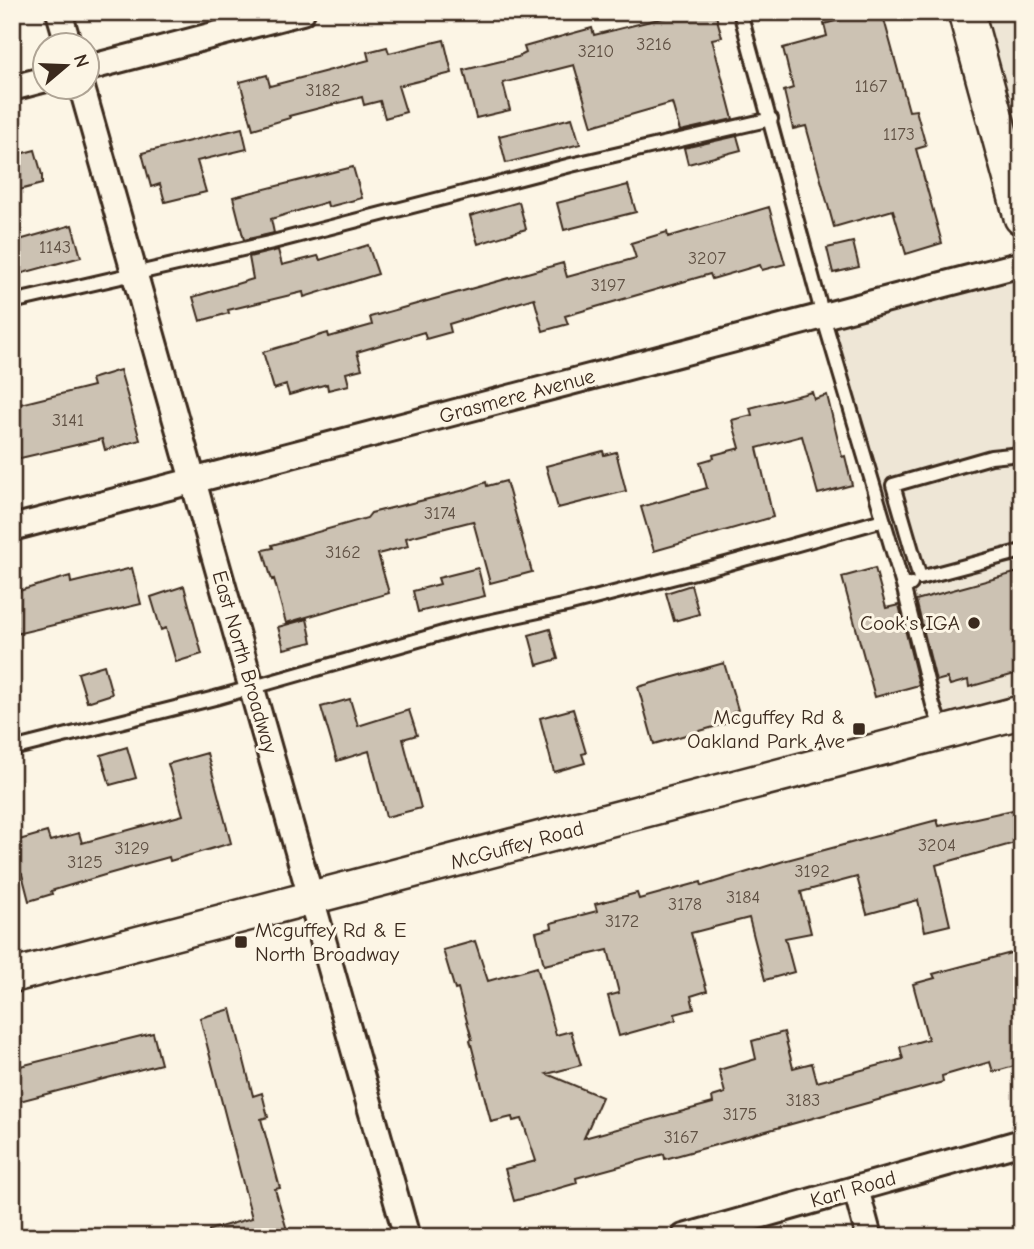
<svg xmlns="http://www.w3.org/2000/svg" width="1034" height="1249" font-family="'Comic Neue',sans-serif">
	<rect width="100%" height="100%" fill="#fcf5e5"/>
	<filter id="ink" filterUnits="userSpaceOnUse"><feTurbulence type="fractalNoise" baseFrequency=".0143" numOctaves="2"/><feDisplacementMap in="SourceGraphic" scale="14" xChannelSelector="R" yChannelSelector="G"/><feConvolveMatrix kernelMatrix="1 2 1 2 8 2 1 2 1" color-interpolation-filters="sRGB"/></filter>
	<g filter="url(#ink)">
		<path fill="#eee6d6" d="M977 12H1022V90L999 97Z
			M1022 260V714L940 735 827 312Z"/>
		<path fill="#ccc2b3" stroke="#3b2a1e" stroke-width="2" d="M670 12H715L722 37 712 39 733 119 680 131 672 103 592 126 574 65 503 83 510 110 476 118 464 70 518 57 526 53 524 47 570 34 592 28 594 35 671 16Z
			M841 12H882L909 111 916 110 926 146 916 149 942 243 906 254 893 210 834 227 806 126 793 129 784 91 793 88 783 48 827 36 824 24 843 19Z
			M444 40 452 73 398 86 406 112 385 118 380 101 364 105 362 97 289 116 290 118 253 129 240 82 267 75 270 86 369 60 367 52 387 47 389 53Z
			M572 118 580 144 506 163 499 136Z
			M242 128 247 149 197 161 206 192 165 202 160 184 151 187 142 153Z
			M737 136 741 150 688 164 684 148Z
			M35 150 42 175V184L12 192V156Z
			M353 167 362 198 328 207 327 202 271 219 274 233 244 240 233 197Z
			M628 185 636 212 564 230 557 203Z
			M519 202 526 229 478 244 470 216Z
			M769 207 785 264 762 270 760 265 712 279 710 274 565 316 568 324 543 331 534 298 449 324 451 332 426 339 424 332 357 352 362 369 346 373 349 385 328 390 327 384 289 395 286 385 274 389 263 352 328 333 329 337 372 325 370 317 563 263 567 277 636 258 631 243 667 232 668 237Z
			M72 225 81 257 12 276V242Z
			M853 242 859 267 833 273 827 248Z
			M368 245 378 274 304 297 303 292 228 310 229 313 200 321 193 297 253 279 249 257 278 250 282 265 318 256 320 260Z
			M120 370 140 440 105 450 102 439 12 460V406L93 386 91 379Z
			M812 392 814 399 827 395 842 457 845 456 852 485 818 494 802 436 757 448 773 517 654 551 641 507 707 488 700 462 714 458 713 455 740 448 732 420 752 415 750 408Z
			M603 451 604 455 616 452 626 491 558 508 546 466Z
			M506 481 532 572 490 583 473 521 406 538 408 546 378 554 389 593 286 623 274 579 272 580 263 550 273 548 272 545 367 518 371 513 465 490 486 482 487 486Z
			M132 568 141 604 12 635V593L70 576 71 583Z
			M478 568 485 596 418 612 413 591 440 584 438 578Z
			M875 568 886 608 899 605 919 685 875 697 842 577Z
			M1022 571V672L969 687 968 680 950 685 947 678 936 681 916 600Z
			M691 585 699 614 674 621 666 593Z
			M184 586 202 654 176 662 166 628 161 630 151 597Z
			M307 619 312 642 284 649 278 627Z
			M550 629 558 659 537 665 529 635Z
			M724 663 738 710 733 712 735 721 654 744 638 687Z
			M104 665 112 694 87 702 78 673Z
			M350 699 358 726 409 710 417 735 403 739 421 808 386 817 369 751 337 761 321 707Z
			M573 709 586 753 582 754 585 763 554 772 540 718Z
			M127 747 136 778 110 785 101 755Z
			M207 753 231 843 170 861 169 857 108 874 51 891 52 894 29 901 22 874 12 877V842L47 832 50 841 79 833 82 843 183 815 168 764Z
			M1022 808V841L936 865 950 925 925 931 918 900 867 914 857 877 801 892 811 933 785 938 794 972 765 980 749 918 691 933 707 991 691 996 694 1009 675 1014 676 1020 619 1036 608 996 619 993 608 950 544 965 536 932 552 928 551 923 597 911 595 904 637 893 639 899 701 882 702 886 787 860 937 820 939 826Z
			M475 941 488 981 537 967 556 1035 571 1031 581 1065 547 1074 602 1097 584 1138 713 1103 712 1097 725 1093 719 1070 756 1059 752 1041 784 1032 793 1068 812 1063 817 1082 903 1059 900 1047 928 1039 913 984 935 978 933 974 1022 950V1064L993 1072 990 1062 942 1076 943 1082 665 1159 664 1154 576 1178 577 1183 514 1201 505 1169 536 1161 522 1119 513 1121 512 1117 491 1122 470 1040 472 1039 458 989 455 990 443 950Z
			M231 1009 253 1096 262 1093 268 1117 261 1119 280 1188 275 1189 289 1237H210L209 1230 252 1218 200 1018Z
			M153 1033 161 1064 12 1103V1068Z"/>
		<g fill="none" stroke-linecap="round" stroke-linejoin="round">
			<g stroke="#3b2a1e" stroke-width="18">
				<path id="service" d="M740 12 823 316 904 589
					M12 302 273 242 571 165 771 119
					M1022 454 991 457 893 485 920 578 1022 551
					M911 584 904 589 933 705 943 732
					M12 749 215 698 464 627 567 605 726 564 883 520"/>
			</g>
			<g stroke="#3b2a1e" stroke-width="30">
				<path id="minor" d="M59 12 69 46
					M88 68 302 12
					M12 88 46 79
					M82 88 407 1237
					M12 528 1022 264
					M856 1189 869 1237
					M684 1237 1022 1142"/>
			</g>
			<g stroke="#3b2a1e" stroke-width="37">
				<path id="tertiary" d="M12 976 1022 712"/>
			</g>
			<g stroke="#3b2a1e" stroke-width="40">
				<path id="secondary" d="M966 12 1022 217"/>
			</g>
			<path stroke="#3b2a1e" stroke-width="4.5" stroke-dasharray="5 5" stroke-linecap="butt" d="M1019 309 1022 308"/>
			<use href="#service" stroke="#fcf5e5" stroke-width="12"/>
			<use href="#minor" stroke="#fcf5e5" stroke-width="24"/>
			<use href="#tertiary" stroke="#fcf5e5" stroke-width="32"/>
			<use href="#secondary" stroke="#fcf5e5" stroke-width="35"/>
		</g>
	</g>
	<g fill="#3b2a1e" stroke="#fcf5e5" stroke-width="2.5">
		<circle cx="974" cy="623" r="7"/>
		<rect x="852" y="722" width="14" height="14" rx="3.5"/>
		<rect x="234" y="935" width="14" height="14" rx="3.5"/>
	</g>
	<g text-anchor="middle" stroke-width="6" stroke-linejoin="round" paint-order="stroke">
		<g font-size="18" fill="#5f5043">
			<text x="654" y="50">3216</text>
			<text x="596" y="57">3210</text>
			<text x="871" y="92">1167</text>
			<text x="323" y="96">3182</text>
			<text x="899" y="140">1173</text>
			<text x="55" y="253">1143</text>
			<text x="707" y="264">3207</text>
			<text x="608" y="291">3197</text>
			<text x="68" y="426">3141</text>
			<text x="440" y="519">3174</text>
			<text x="343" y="558">3162</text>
			<text x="937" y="851">3204</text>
			<text x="132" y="854">3129</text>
			<text x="85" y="868">3125</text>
			<text x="812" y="877">3192</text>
			<text x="743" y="903">3184</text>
			<text x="685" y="910">3178</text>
			<text x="622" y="927">3172</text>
			<text x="803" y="1106">3183</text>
			<text x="740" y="1120">3175</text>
			<text x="681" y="1143">3167</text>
		</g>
		<g font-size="21" fill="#3b2a1e" stroke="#fcf5e5">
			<text transform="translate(517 396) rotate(-15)" y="7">Grasmere Avenue</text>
			<text transform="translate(245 662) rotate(74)" y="7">East North Broadway</text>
			<text transform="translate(517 845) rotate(-15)" y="7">McGuffey Road</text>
			<text transform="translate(853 1189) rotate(-16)" y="7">Karl Road</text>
		</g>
		<g font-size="21" fill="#3b2a1e" stroke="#fcf5e5" text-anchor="end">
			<text x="960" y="630">Cook's IGA</text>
			<text x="845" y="724">Mcguffey Rd &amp;<tspan x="845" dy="24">Oakland Park Ave</tspan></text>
			<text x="255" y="937" text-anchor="start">Mcguffey Rd &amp; E<tspan x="255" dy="24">North Broadway</tspan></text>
		</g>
	</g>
	<rect width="1034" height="1249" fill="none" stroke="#fcf5e5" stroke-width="42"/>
	<rect x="21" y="21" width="992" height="1207" fill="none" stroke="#3b2a1e" stroke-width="2.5" filter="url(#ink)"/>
	<g transform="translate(66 66) rotate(71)"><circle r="33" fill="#fcf5e5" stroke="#afa495" stroke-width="2"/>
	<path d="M0-5L12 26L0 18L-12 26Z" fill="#3b2a1e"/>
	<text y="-10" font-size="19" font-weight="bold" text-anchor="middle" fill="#3b2a1e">N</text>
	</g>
</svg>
